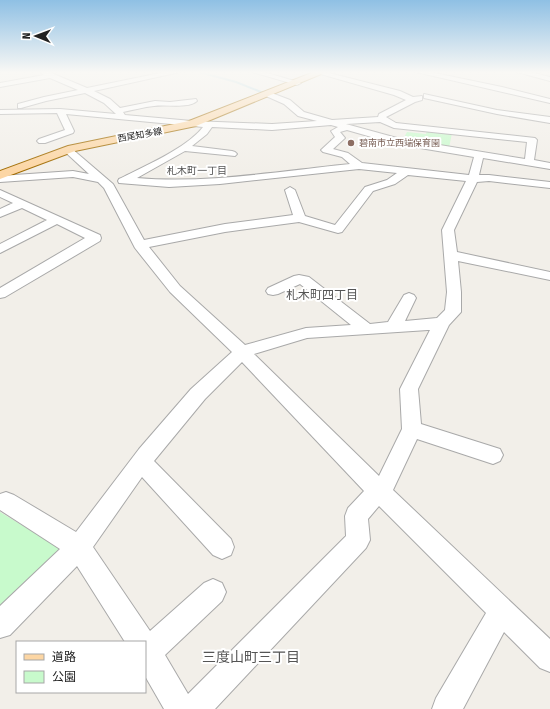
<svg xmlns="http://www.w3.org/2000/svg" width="550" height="709" font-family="'Fira Sans Condensed','Noto Sans JP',sans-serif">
	<rect width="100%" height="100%" fill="#f2efe9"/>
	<path fill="#c8facc" d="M427 130 452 133 449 148 402 141 407 132 426 134Z
		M0 512 63 550 0 609Z"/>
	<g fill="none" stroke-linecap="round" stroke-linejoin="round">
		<path stroke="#aad3df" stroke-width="2" d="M199 72 236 82 266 94"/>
		<g stroke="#a9a9a9" stroke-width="2">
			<path id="minor" d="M40 72H49L87 88 165 72H180L94 91 110 99 120 108 155 101 170 102 196 99 197 101C188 109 166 104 154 106 144 107 133 110 123 112L125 115 192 121 272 124 317 121 298 116 284 104 266 96 265 94 269 92 290 100 304 112 332 120 378 117 379 114 406 100 394 95 317 73 325 72 400 91 413 97 422 96V100L415 102 386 117 396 123 535 138 537 140 534 160 550 163V169L483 158 479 175H489L550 182V188L489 181 477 182 454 230 457 252 550 272V280L458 261 461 292V312L449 325 418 389 421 424 500 449 503 455 500 461 493 464 417 439 393 490 550 639V672L540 668 504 632 463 709H432L436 698 486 613 379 506 368 519 370 540 366 548 215 709H164L145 676V642H125L77 566 10 635 0 638V606L60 549 0 510V494L6 492 14 495 76 532 139 449 191 389 232 352 170 292 135 248 104 188 98 182 73 177 0 182V176L73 171 89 174 63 150 65 148H71L113 184 144 240 225 224 293 215 285 190 290 187 295 190 305 216 335 225 365 187 387 180 397 173 359 169 220 184 169 187 119 183 118 181 119 179C143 167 187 148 203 127L66 114 74 131 73 133 45 143H39L37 141 39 139 65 130 57 113 0 114V110L60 109 116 114 104 103 85 93 46 101 21 108H18V104L44 97 78 90 50 78 0 87V83L44 75ZM380 122 394 128 527 142 525 159 397 138 346 124ZM331 125 338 127 331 131 335 137 321 150 323 152 342 157 350 164C280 171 208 184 137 178L185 151 235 156 237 154 235 152 232 151 192 146 207 134 212 127 272 130ZM347 130 396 144 474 157 469 175 362 163 348 153 333 149 345 138 340 132ZM408 175 466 181 442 230 447 292 445 310 437 318 405 321 416 298 414 295 409 293 404 295 388 322 370 324 309 277 299 275 294 276 268 288 266 291 268 294 273 295 278 294 300 284 351 325 306 328 245 345 180 286 149 247 225 232 299 222 338 233 342 232 373 191 395 184ZM428 330H430L400 389 402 429 379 476 254 354 307 338ZM242 362 364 491 348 508 345 516 346 536 188 694 165 655 222 601 226 592 222 583 213 579 204 583 150 631 93 547 142 477 213 555 222 559 231 555 234 547 231 539 154 461 205 399Z
				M252 72H264L301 83 297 85Z
				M416 72H430L502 87 550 99V103Z
				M517 72H530L550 77V81Z
				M424 94 497 110 550 117V123L497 114 424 98Z
				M0 190 100 235 101 238 100 241 5 297 0 298V288L85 238 57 224 0 253V244L47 220 22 208 0 217V209L13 203 0 197Z"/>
		</g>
		<g stroke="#a06b00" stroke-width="2">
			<path id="major" d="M314 72H326L196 126 75 151 0 179V171L68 146 189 121Z"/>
		</g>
		<use href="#minor" fill="#fff" fill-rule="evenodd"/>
		<use href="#major" fill="#fcd6a4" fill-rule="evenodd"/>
	</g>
	<linearGradient id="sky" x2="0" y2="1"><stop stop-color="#8fc0e4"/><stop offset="0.42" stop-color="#f9f8f5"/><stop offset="1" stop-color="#f9f8f5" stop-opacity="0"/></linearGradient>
	<rect width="550" height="172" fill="url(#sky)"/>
	<circle fill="#8d6e63" stroke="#fff" stroke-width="1.5" cx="351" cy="143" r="4"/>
	<g text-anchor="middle" stroke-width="4" stroke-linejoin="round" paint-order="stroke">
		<g font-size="9" fill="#222" stroke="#fff">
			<text transform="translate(140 135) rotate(-10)" y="3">西尾知多線</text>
		</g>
		<g font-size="9" fill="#785e54" stroke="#fff" text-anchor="start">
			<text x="359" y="146">碧南市立西端保育園</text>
		</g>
		<g font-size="10" fill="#555" stroke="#fff">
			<text x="197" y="174">札木町一丁目</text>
		</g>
		<g font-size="12" fill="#555" stroke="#fff">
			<text x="322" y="299">札木町四丁目</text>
		</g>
		<g font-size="14" fill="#555" stroke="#fff">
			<text x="251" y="662">三度山町三丁目</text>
		</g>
	</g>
	<rect x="16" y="641" width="130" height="52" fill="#ffffff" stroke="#a7a7a7"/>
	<rect x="24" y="654" width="20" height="6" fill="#fcd6a4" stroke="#a7a7a7"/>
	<text x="52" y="661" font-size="12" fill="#222222">道路</text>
	<rect x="24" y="671" width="20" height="12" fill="#c8facc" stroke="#a7a7a7"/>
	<text x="52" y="681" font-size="12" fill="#222222">公園</text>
	<g transform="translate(36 36) rotate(271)" stroke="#ffffff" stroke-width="3" paint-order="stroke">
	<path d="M0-3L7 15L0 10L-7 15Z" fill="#222222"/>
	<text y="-6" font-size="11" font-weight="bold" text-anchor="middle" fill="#222222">N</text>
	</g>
</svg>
